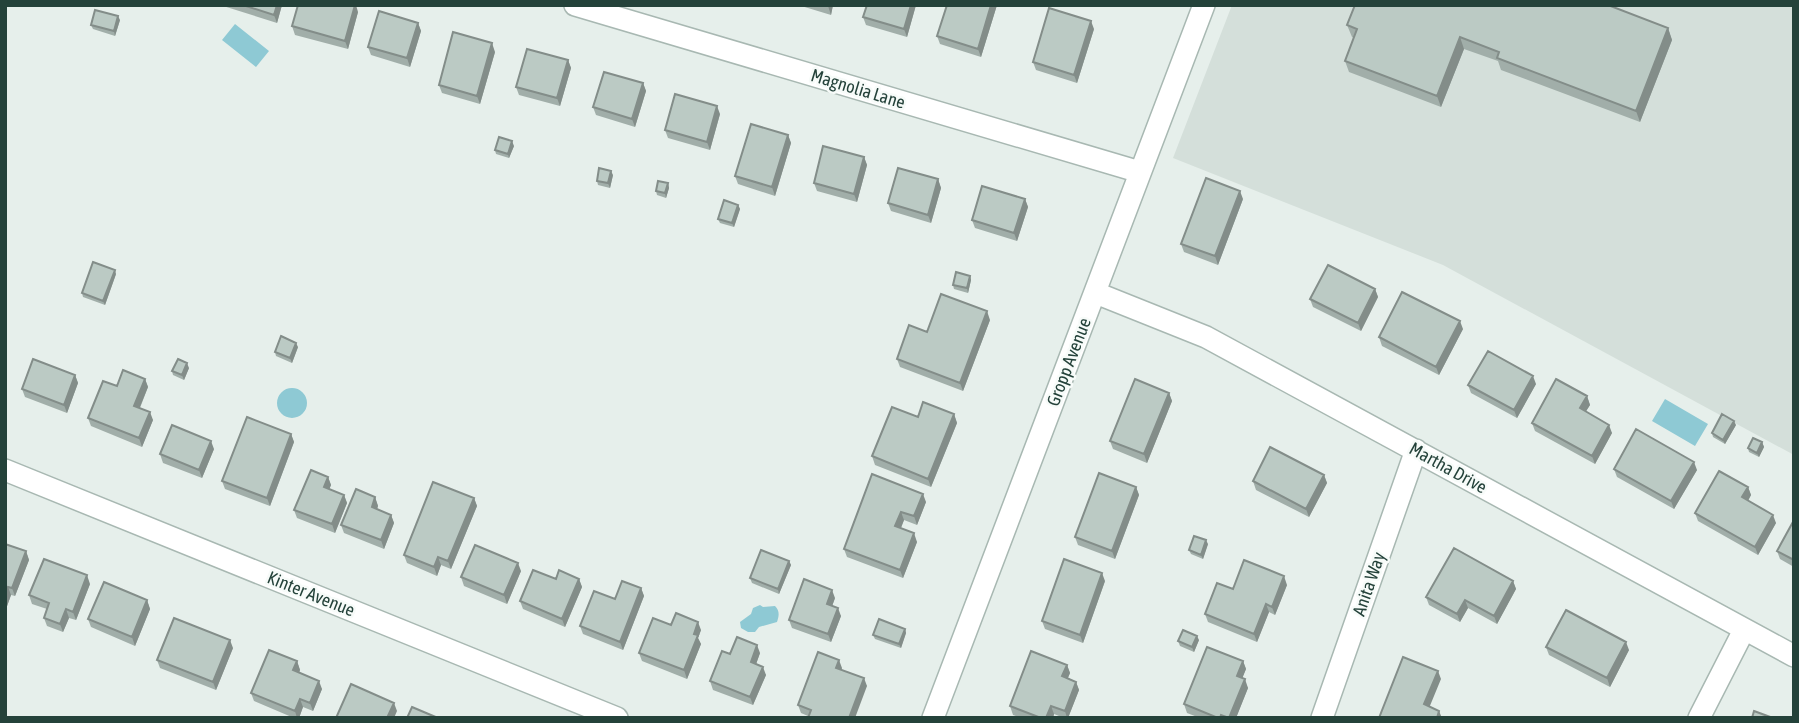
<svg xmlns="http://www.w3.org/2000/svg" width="1799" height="723" font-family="'Asap Condensed',sans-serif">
	<rect width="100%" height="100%" fill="#e6efeb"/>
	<path fill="#d4dfda" d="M1232 5H1794V455L1443 265 1173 158Z"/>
	<path fill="#8ec9d4" d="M235 24 269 51 256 67 222 40Z
		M277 403a15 15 0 1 1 30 0a15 15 0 1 1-30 0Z
		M1665 399 1708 424 1695 446 1652 421Z
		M760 605 763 607 775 606C780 611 779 616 777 622L759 627 755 632H748L741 628 740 622 751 614 753 608Z"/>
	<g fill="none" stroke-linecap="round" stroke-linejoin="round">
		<g stroke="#a8b8b2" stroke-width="24">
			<path id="street" d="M575 5 1140 172
				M1096 293 1206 337 1794 656
				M5 470 617 718
				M933 718 1204 5
				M1322 718 1416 450
				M1699 718 1744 630"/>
		</g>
		<use href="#street" stroke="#fff" stroke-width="21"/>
	</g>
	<path fill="#a1aea9" d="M220 5H282L277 23Z
		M798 5H833L831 15Z
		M916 5 907 37 866 25 863 17Z
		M997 5 981 57 940 44 937 36Z
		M358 12 348 49 295 35 292 26Z
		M120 20 115 36 93 29 91 25Z
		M418 23 421 31 410 67 371 55 368 47Z
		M1347 25 1668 28 1672 40 1640 122 1501 70 1498 61 1464 49 1441 107 1349 72 1345 61 1354 38 1352 37Z
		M1094 29 1077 83 1036 70 1033 62Z
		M495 52 480 104 442 93 439 85Z
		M568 60 571 68 560 106 519 95 516 87Z
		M643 83 646 91 635 127 596 115 593 107Z
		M720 114 710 150 668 138 665 130Z
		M788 135 791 143 775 196 738 184 735 176Z
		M514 146 509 158 496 154 495 150Z
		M864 157 867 165 857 202 817 191 814 183Z
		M613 175 610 188 598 185 597 181Z
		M938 179 941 188 931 223 891 211 888 203Z
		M668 183 669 188 666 198 657 195 656 191Z
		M1025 199 1028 207 1017 241 975 228 972 220Z
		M1243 199 1218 265 1184 252 1181 244Z
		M738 205 740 209 734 227 720 223 718 219Z
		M116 274 105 305 83 297 82 293Z
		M970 276 971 280 968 293 954 289 953 285Z
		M1375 289 1378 297 1361 331 1313 307 1310 299Z
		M990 320 963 391 900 367 897 359Z
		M1463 329 1439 375 1382 346 1379 337Z
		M298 347 292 363 276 356 275 352Z
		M189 368 184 380 173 375 172 371Z
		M75 375 78 383 67 413 25 397 22 389Z
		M145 379 148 387 140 408 153 420 142 447 91 426 88 418 117 386Z
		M1536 384 1517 418 1471 393 1468 385Z
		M1169 393 1172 401 1147 463 1113 449 1110 441Z
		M1587 396 1590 405 1586 411 1612 433 1595 464 1535 431 1532 423Z
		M954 414 957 423 931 487 875 465 872 456 918 417Z
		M1736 425 1725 444 1713 437 1712 433Z
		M291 434 294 442 270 506 225 489 222 481Z
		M1762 442 1764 447 1759 457 1749 452 1748 448Z
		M214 449 202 478 163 463 160 454Z
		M1614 469 1697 470 1674 509 1617 477Z
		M872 474 926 502 917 525 904 520 901 528 917 542 903 578 847 557 844 549Z
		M1324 475 1327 483 1309 517 1256 490 1253 481Z
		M328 477 331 485 329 489 344 495 347 503 335 533 297 518 294 510Z
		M1136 487 1139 495 1115 559 1078 545 1075 537Z
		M1748 487 1751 495 1748 501 1776 523 1758 555 1698 521 1695 513Z
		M375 497 378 506 377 510 391 515 394 523 384 549 344 533 341 525Z
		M474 498 477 506 451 569 441 565 437 576 407 563 404 555Z
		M1794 520V567L1780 559 1777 551Z
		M5 544 26 551 29 560 15 596 11 595 6 609Z
		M1208 544 1203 559 1191 554 1189 550Z
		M789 561 791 565 779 594 752 583 750 578Z
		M521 571 507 604 464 586 461 577Z
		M556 579H579L582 587 565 627 523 609 520 601Z
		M1105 581 1083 643 1045 629 1042 621Z
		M1513 581 1516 589 1497 624 1468 608 1460 622 1429 605 1426 597Z
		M90 584 76 620 69 618 63 632 47 626 44 618 47 609 32 604 29 595Z
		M1287 585 1275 615 1269 612 1257 642 1208 622 1205 614 1233 589Z
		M641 588 644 596 623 650 583 634 580 626 615 599Z
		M835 598 832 606 841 616 831 642 792 628 789 620Z
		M147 600 150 609 135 646 91 627 88 619Z
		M671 625 701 630 698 638 701 644 687 679 642 661 639 653Z
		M905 629 906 633 901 648 875 639 873 635Z
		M1199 640 1194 652 1180 646 1178 641Z
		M1546 647 1629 650 1610 687 1549 655Z
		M233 648 216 690 160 668 157 660Z
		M760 653 756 664 766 675 753 705 713 690 710 681 730 654Z
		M297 661 300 670 299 673 322 689 313 711 303 707 299 718H294L254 701 251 693Z
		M1243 661 1246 669 1242 678 1248 688 1236 718H1200L1187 713 1184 704Z
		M1067 665 1070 673 1068 678 1076 682 1079 690 1068 718H1064L1054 714 1053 718H1022L1013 715 1010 706Z
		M842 668V670L867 686 808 716 801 713 798 705Z"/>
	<path fill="#838d89" d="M277 5H282L277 23 274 15Z
		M355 5H356L358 12 348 49 345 41Z
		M828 5H833L831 15 828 6Z
		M911 5H916L907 37 904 29Z
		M991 5H997L981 57 978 49Z
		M118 16 120 20 115 36 114 31Z
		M1091 21 1094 29 1077 83 1074 75Z
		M418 23 421 31 410 67 407 58Z
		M1668 28 1672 40 1640 122 1636 111Z
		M1460 37 1464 49 1441 107 1437 96Z
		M492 43 495 52 480 104 477 96Z
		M568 60 571 68 560 106 557 98Z
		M643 83 646 91 635 127 632 119Z
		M717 106 720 114 710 150 707 142Z
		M788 135 791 143 775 196 772 187Z
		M512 141 514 146 509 158 508 154Z
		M864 157 867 165 857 202 854 194Z
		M611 171 613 175 610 188 608 183Z
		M938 179 941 188 931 223 928 215Z
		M668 183 669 188 666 198 665 193Z
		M1240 191 1243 199 1218 265 1215 256Z
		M1025 199 1028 207 1017 241 1014 233Z
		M738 205 740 209 734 227 732 223Z
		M115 270 116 274 105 305 103 301Z
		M970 276 971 280 968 293 967 288Z
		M1375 289 1378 297 1361 331 1358 323Z
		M987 311 990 320 963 391 960 383Z
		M1460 321 1463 329 1439 375 1436 367Z
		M296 343 298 347 292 363 290 358Z
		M187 363 189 368 184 380 182 375Z
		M75 375 78 383 67 413 64 405Z
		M1533 376 1536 384 1517 418 1514 410Z
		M145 379 148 387 137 414 134 406Z
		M1169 393 1172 401 1147 463 1144 454Z
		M1587 396 1590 405 1583 416 1580 408Z
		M150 412 153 420 142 447 139 438Z
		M954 414 957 423 931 487 928 479Z
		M1734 421 1736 425 1725 444 1723 440Z
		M1609 425 1612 433 1595 464 1592 456Z
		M291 434 294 442 270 506 267 498Z
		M211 441 214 449 202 478 199 470Z
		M1762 442 1764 447 1759 457 1757 453Z
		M1694 462 1697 470 1674 509 1671 501Z
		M1324 475 1327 483 1309 517 1306 509Z
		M328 477 331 485 327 495 324 487Z
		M1136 487 1139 495 1115 559 1112 551Z
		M1748 487 1751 495 1745 506 1742 497Z
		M923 494 926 502 917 525 914 516Z
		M344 495 347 503 335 533 332 524Z
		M375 497 378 506 374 516 372 507Z
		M474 498 477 506 451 569 448 561Z
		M901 512 904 520 898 535 895 526Z
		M391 515 394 523 384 549 381 540Z
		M1773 515 1776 523 1758 555 1755 547Z
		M914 533 917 542 903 578 900 570Z
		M1206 540 1208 544 1203 559 1201 555Z
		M26 551 29 560 15 596 12 588Z
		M438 557 441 565 437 576 434 567Z
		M789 561 791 565 779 594 778 589Z
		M518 563 521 571 507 604 504 595Z
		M1102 573 1105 581 1083 643 1080 635Z
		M87 575 90 584 76 620 73 612Z
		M1284 576 1287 585 1275 615 1272 607Z
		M579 579 582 587 565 627 562 619Z
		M1513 581 1516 589 1497 624 1494 616Z
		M8 587 11 595 6 609 5 594Z
		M641 588 644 596 623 650 620 642Z
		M832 590 835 598 830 612 827 604Z
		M147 600 150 609 135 646 132 637Z
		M1465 600 1468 608 1460 622 1457 614Z
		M1266 604 1269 612 1257 642 1254 634Z
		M838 608 841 616 831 642 828 634Z
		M66 609 69 618 63 632 60 624Z
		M698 622 701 630 698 638 701 644 687 679 684 670 694 634Z
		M905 629 906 633 901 648 899 644Z
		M1197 636 1199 640 1194 652 1192 647Z
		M230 640 233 648 216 690 213 682Z
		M1626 642 1629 650 1610 687 1607 678Z
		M757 645 760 653 754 670 751 662Z
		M839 660 842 668 839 676 836 668Z
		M297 661 300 670 296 679 293 670Z
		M1243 661 1246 669 1240 684 1237 676Z
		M1067 665 1070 673 1065 684 1062 676Z
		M763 667 766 675 753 705 750 697Z
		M1438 671 1441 679 1427 713 1424 704Z
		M864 678 867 686 855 718H849Z
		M1245 679 1248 688 1236 718H1229Z
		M319 681 322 689 313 711 310 703Z
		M1076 682 1079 690 1068 718H1067L1065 711Z
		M300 699 303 707 299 718H297L295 711Z
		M394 703 397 711 394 718H387Z
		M1051 706 1054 714 1053 718H1046Z
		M1439 711 1442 718H1437Z"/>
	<path fill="#bbcac4" stroke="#838d89" stroke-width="2" d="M243 5H277L274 15Z
		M298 5H355L345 41 292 26Z
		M867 5H911L904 29 863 17Z
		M947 5H991L978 49 937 36Z
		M1355 5H1608L1668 28 1636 111 1497 58 1499 52 1460 37 1437 96 1345 61 1357 29 1347 25Z
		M1049 8 1091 21 1074 75 1033 62Z
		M95 10 118 16 114 31 91 25Z
		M379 11 418 23 407 58 368 47Z
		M453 32 492 43 477 96 439 85Z
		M527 49 568 60 557 98 516 87Z
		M604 72 643 83 632 119 593 107Z
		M675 94 717 106 707 142 665 130Z
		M751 124 788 135 772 187 735 176Z
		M499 137 512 141 508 154 495 150Z
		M823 146 864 157 854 194 814 183Z
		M599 168 611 171 608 183 597 181Z
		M898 168 938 179 928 215 888 203Z
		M1206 178 1240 191 1215 256 1181 244Z
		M658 181 668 183 665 193 656 191Z
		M982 186 1025 199 1014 233 972 220Z
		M724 200 738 205 732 223 718 219Z
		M93 262 115 270 103 301 82 293Z
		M1328 265 1375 289 1358 323 1310 299Z
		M956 272 970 276 967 288 953 285Z
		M1402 292 1460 321 1436 367 1379 337Z
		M941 294 987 311 960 383 897 359 909 325 927 332Z
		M281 336 296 343 290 358 275 352Z
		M1488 351 1533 376 1514 410 1468 385Z
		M33 359 75 375 64 405 22 389Z
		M178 359 187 363 182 375 172 371Z
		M123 370 145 379 134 406 150 412 139 438 88 418 103 381 117 386Z
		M1135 379 1169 393 1144 454 1110 441Z
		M1556 379 1587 396 1580 408 1609 425 1592 456 1532 423Z
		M923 402 954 414 928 479 872 456 892 407 918 417Z
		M1722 414 1734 421 1723 440 1712 433Z
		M247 417 291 434 267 498 222 481Z
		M172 425 211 441 199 470 160 454Z
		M1636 429 1694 462 1671 501 1614 469Z
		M1753 438 1762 442 1757 453 1748 448Z
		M1270 447 1324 475 1306 509 1253 481Z
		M311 470 328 477 324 487 344 495 332 524 294 510Z
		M1719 471 1748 487 1742 497 1773 515 1755 547 1695 513Z
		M1099 473 1136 487 1112 551 1075 537Z
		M872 474 923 494 914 516 901 512 895 526 914 533 900 570 844 549Z
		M433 482 474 498 448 561 438 557 434 567 404 555Z
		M356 489 375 497 372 507 391 515 381 540 341 525Z
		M1794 520V560L1777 551Z
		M1194 536 1206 540 1201 555 1189 550Z
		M5 544 26 551 12 588 8 587 5 594Z
		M475 545 518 563 504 595 461 577Z
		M1454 548 1513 581 1494 616 1465 600 1457 614 1426 597Z
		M761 550 789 561 778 589 750 578Z
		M44 559 87 575 73 612 66 609 60 624 44 618 49 603 29 595Z
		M1064 559 1102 573 1080 635 1042 621Z
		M1244 560 1284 576 1272 607 1266 604 1254 634 1205 614 1217 583 1233 589Z
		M533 570 556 579 559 570 579 579 562 619 520 601Z
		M804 579 832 590 827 604 838 608 828 634 789 620Z
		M622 581 641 588 620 642 580 626 594 591 615 599Z
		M104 582 147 600 132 637 88 619Z
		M1566 610 1626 642 1607 678 1546 647Z
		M676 613 698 622 694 634 698 635 684 670 639 653 653 618 671 625Z
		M174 618 230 640 213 682 157 660Z
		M879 619 905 629 899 644 873 635Z
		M1183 630 1197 636 1192 647 1178 641Z
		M737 637 757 645 751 662 763 667 750 697 710 681 722 651 730 654Z
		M1207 647 1243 661 1237 676 1245 679 1229 718 1221 715 1220 718H1218L1184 704Z
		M269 650 297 661 293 670 319 681 310 703 300 699 295 711 251 693Z
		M1031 651 1067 665 1062 676 1076 682 1065 711 1051 706 1046 718H1041L1010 706Z
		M818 652 839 660 836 668 864 678 849 718H808L811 710 798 705Z
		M1403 657 1438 671 1424 704 1439 711 1437 718H1379Z
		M351 684 394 703 387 718H336Z
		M412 707 438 718H407Z
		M1754 711 1773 718H1752Z"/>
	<g text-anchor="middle" stroke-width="5" stroke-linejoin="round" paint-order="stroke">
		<g font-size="18" fill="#24423a" stroke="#f7fbf9">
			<text transform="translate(858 89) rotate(17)" y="6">Magnolia Lane</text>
			<text transform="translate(1069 362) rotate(-69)" y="6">Gropp Avenue</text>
			<text transform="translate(1448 468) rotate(29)" y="6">Martha Drive</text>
			<text transform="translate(1369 584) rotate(-71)" y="6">Anita Way</text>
			<text transform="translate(311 594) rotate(22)" y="6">Kinter Avenue</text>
		</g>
	</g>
	<rect width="1799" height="723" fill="none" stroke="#24423a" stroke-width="14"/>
</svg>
